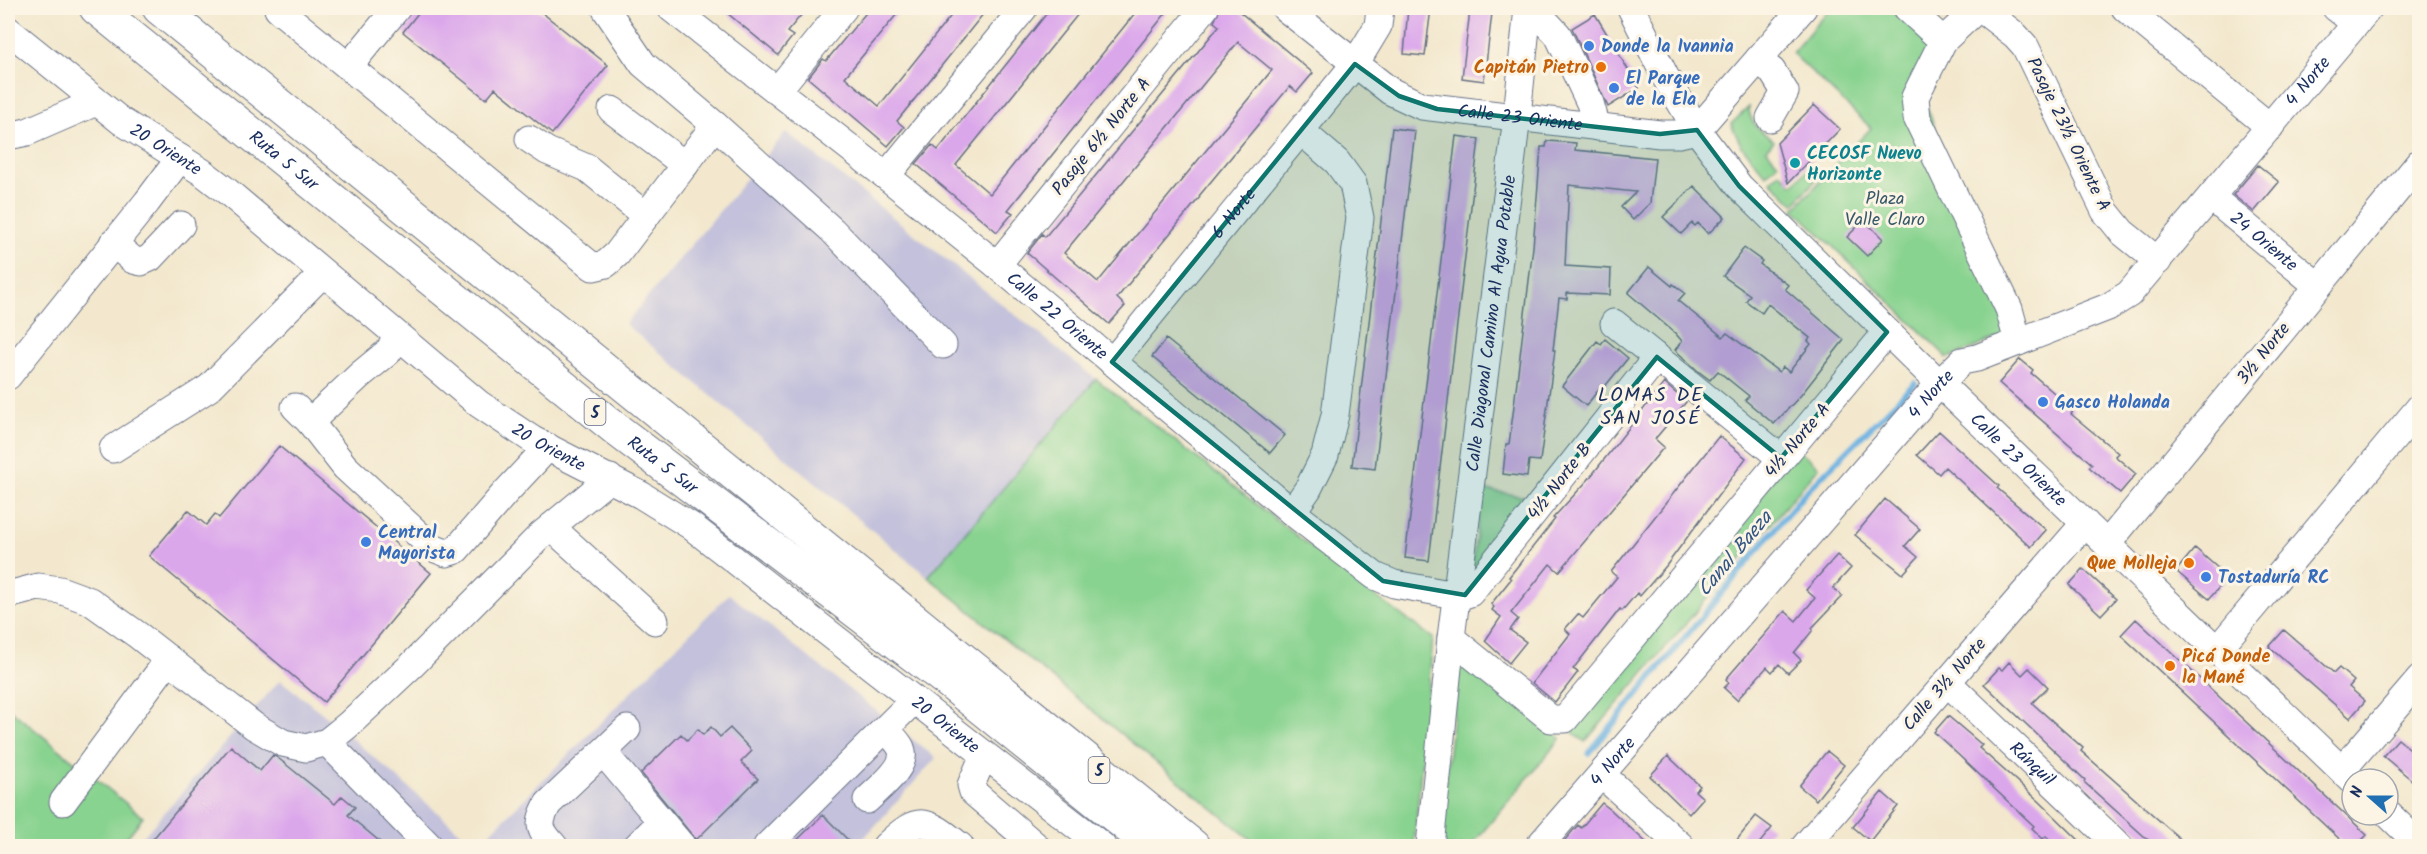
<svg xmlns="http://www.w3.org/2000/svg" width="2427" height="854" font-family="Kalam,sans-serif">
	<rect width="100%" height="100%" fill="#fcf5e5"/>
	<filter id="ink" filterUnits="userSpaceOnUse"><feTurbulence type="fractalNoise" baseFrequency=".0167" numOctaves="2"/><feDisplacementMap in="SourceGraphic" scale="12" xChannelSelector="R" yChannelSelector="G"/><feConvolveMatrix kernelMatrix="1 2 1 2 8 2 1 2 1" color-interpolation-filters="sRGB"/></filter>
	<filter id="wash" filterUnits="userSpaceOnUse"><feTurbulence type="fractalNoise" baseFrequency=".008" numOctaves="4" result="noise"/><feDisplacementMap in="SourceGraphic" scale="24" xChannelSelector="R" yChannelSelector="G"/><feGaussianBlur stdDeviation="1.35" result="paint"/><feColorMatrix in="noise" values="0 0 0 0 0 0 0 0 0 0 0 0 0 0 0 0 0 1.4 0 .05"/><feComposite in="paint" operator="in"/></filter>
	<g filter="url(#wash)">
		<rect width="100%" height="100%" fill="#f3e8ce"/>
		<path fill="#c3c1db" d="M786 132 1096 379 928 577 625 324Z
			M729 594 936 758 857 846H477Z
			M280 680 331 720 476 846H135Z"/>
		<path fill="#89d390" stroke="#528177" stroke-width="1.5" d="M1830 8H1893L1941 44 1917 80 2011 333 1948 358 1794 209 1871 128 1792 53Z
			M1749 107C1749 124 1761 131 1774 141L1766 149 1778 163 1766 175 1741 145 1731 124Z
			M1812 164 1822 173 1794 204 1771 181 1780 172 1793 185Z
			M1096 379 1360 585 1433 638 1414 846H1259L928 577Z
			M1798 449 1819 467 1585 742 1566 727Z
			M1482 489 1526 497 1527 499 1471 576Z
			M1460 655 1561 738 1471 846H1438Z
			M8 708 143 817 120 846H8Z"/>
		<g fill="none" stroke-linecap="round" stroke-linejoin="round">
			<path stroke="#6ab1e1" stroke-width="6" d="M1589 753 1804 494 1915 383"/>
		</g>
		<g id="blocks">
			<path fill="#dba7eb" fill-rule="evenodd" d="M422 8H536L608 65 552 134 495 88 486 99 403 32Z
				M721 8H807L787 32 793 36 778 55Z
				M870 8H902L845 77 879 106 957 8H988L897 121 904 127 888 146 808 78 823 59 826 61Z
				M1051 8H1083L956 165 990 194 1139 8H1170L1008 210 1013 213 997 232 916 164 932 145 938 150Z
				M1220 8H1235L1313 73 1297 92 1290 86 1199 196 1200 197 1117 298 1125 306 1109 324 1027 253 1042 234 1045 237 1219 26 1214 22ZM1238 42 1272 70 1098 282 1064 253Z
				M1408 8H1431L1425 56 1404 54Z
				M1470 10 1492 13 1484 81 1462 78Z
				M1595 14 1639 88 1608 107 1572 28Z
				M1814 105 1840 129 1788 183 1777 143Z
				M1392 128 1415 131 1375 469 1352 466Z
				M1456 136 1479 139 1429 561 1405 558Z
				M1547 141 1576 143 1575 150 1655 158 1650 203 1633 220 1621 207 1636 192 1569 185 1565 266 1611 269 1610 295 1567 293V299L1559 298 1553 350H1555L1540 461 1529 460 1527 477 1503 474 1506 444H1509L1513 414 1533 247 1541 147H1546Z
				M2258 165 2279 182 2254 212 2233 195Z
				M1694 186 1725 217 1708 234 1698 223 1695 226 1692 223 1681 234 1663 217Z
				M1864 220 1883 239 1867 256 1847 237Z
				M1744 248 1762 261 1760 264 1788 285 1785 289 1844 340 1801 395 1774 424 1745 400 1749 396 1718 371 1710 380 1698 371 1675 350 1682 341 1675 333 1628 293 1649 267 1672 286 1673 284 1685 293 1678 301 1723 337 1727 333 1779 372 1783 367 1789 372 1811 344 1808 341 1810 338 1768 304 1762 313 1746 301 1750 295 1723 276Z
				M1166 339 1285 435 1270 453 1152 357Z
				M1605 339 1628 358 1602 390 1600 388 1586 406 1562 386 1597 341 1601 344Z
				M2020 359 2033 370 2031 373 2074 410 2071 414 2118 453 2115 456 2136 474 2120 493 2089 467 2092 464 1999 383Z
				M1664 383 1686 402 1655 439 1664 447 1559 572 1550 564 1511 613 1518 619 1510 630 1526 642 1509 663 1485 641 1501 617 1492 610 1494 607 1491 604 1511 579 1509 577 1555 519 1553 518 1588 480Z
				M1939 431 1999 486 1997 488 2046 530 2031 547 1945 467 1939 474 1917 455Z
				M1719 436 1746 458 1666 566 1640 596 1637 593 1622 611 1620 609 1573 669 1578 672 1555 702 1532 683 1570 634 1565 629 1578 614 1583 618 1617 577 1611 572Z
				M279 446 431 573 324 702 149 556 188 510 206 525 215 514 219 518Z
				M1885 499 1920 529 1905 546 1918 557 1903 574 1855 535Z
				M2195 548 2228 577 2209 599 2176 571Z
				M1837 555 1851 568 1833 588 1842 596 1812 628 1813 630 1794 653 1801 660 1788 673 1779 664 1772 672 1767 667 1737 700 1724 688 1729 683 1726 679 1785 611 1796 621 1815 598 1806 590Z
				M2083 569 2116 599 2101 615 2069 585Z
				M2136 619 2367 835 2356 846H2347L2121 635Z
				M2284 630 2334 673 2339 668 2354 681 2349 687 2365 701 2350 718 2269 647Z
				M2009 662 2022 675 2029 668 2048 687 2032 703 2083 748 2081 751 2188 846H2155L2084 782 2085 780 1984 684 1999 668 2002 670Z
				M1948 716 1982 745 1979 748 2039 801 2085 846H2057L2046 836 2043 839 2032 828 2034 826 1934 732Z
				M711 727 720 737 730 728 752 751 741 762 758 779 696 840 641 773 681 734 687 740 698 729 703 735Z
				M2398 739 2420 757V787L2383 756Z
				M231 746 260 771 273 755 278 758 335 804 342 796 355 807 348 815 385 846H147Z
				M1827 751 1844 765 1816 800 1799 786Z
				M1668 756 1700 786 1695 791 1703 798 1689 814 1650 776Z
				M1882 792 1898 806 1870 841 1853 827Z
				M1602 803 1611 810 1650 846H1571L1564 841 1578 825 1581 828Z
				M823 815 854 846H791Z
				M1756 816 1772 828 1757 846H1732Z"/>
		</g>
	</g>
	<g filter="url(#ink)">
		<use href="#blocks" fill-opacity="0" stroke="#677085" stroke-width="1.5"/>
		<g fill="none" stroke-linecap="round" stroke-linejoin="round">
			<g stroke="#677085" stroke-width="29">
				<g id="minor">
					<path id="s1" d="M671 8 886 176 997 265 1292 512 1375 576 1394 584 1461 596 1470 593 1657 357"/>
					<path id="s2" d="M1285 8 1390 91 1422 106 1660 134H1679L1697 130"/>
					<path id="s3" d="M1631 8 1666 78 1697 130 1739 186 1934 378 2352 780"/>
					<path d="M1907 8 1943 41"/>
					<path d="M1978 8 1943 41 1915 97 1917 118 2009 309 2018 342"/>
					<path d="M1980 8 2015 35 2025 46 2105 211 2122 232 2158 261"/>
					<path d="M2125 8 2270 127"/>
					<path d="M2336 8 2356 24"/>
					<path d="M278 9 593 267 606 264 617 254 715 125 643 64 605 8"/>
					<path d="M1528 12 1544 20 1558 35 1590 103 1597 127"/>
					<path id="s4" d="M8 30 121 121 202 172 228 192 479 404 533 440 641 495 691 526 1102 846"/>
					<path d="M1758 60 1772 71 1785 92 1770 118"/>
					<path d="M349 66 397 8"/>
					<path d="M777 91 844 8"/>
					<path d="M612 110 685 165"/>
					<path d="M715 125 832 230 943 345"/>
					<path d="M1697 130 1803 8"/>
					<path d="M8 136 27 132 96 102"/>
					<path d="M529 139 547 151 587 168 646 216"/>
					<path d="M886 176 1024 8"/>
					<path id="s5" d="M2211 197 2318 286"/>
					<path d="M113 243 133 260 141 262 150 258 181 225"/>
					<path d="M997 265 1205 8"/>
					<path d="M1614 323 1781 458"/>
					<path id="s6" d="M1112 362 1355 64 1378 26 1380 8"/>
					<path d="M8 376 147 202 180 158"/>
					<path d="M295 407 310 422 360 375 388 352 398 337"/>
					<path d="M310 422 345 467 433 548 446 553 456 550 505 493 548 447"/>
					<path d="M113 449 209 388 323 273"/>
					<path d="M1292 512 1308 489 1325 455 1335 415 1360 218 1353 184 1337 162 1301 131"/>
					<path d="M551 527 655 621"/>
					<path d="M2107 544 2420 162"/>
					<path d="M8 595 38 587 60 590 90 601 139 636 254 726 283 743 306 748 327 742 348 725 412 665 540 536 610 478"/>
					<path d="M1451 638 1551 719H1565L1887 332"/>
					<path d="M2217 650 2420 407"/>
					<path id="s7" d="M1947 682 2119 846"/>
					<path d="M327 742 429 846"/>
					<path d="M603 752 682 846"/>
					<path d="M984 755 971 785 973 792 1036 846"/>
					<path d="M2342 770 2420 679"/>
					<path d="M1602 775 1681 846"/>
					<path d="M867 800C878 789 909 766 901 748 898 741 890 735 886 729"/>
					<path d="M63 802 169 659"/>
					<path d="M2388 814 2420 845"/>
					<path d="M554 846C539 829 537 825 548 804L627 729"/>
					<path d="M637 846 661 822"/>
					<path d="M767 846 914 700"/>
					<path d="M886 846C919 814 926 819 960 846"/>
					<path id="s8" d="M1430 846 1451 638 1516 125 1528 8"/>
					<path id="s9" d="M1539 846 1940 383 1962 361 1977 358 2108 307 2129 294 2369 8"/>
					<path d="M1805 846 2085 523"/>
				</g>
			</g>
			<g stroke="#677085" stroke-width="35">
				<g id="highway">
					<path id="s10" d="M96 8 617 430 945 679 1152 846"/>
					<path d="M159 8 1193 846"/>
				</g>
			</g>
			<use href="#minor" stroke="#fff" stroke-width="27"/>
			<use href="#highway" stroke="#fff" stroke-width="33"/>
		</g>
	</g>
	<path fill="#0f766e" fill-opacity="0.2" stroke="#0f766e" stroke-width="4.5" stroke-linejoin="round" d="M1355 64 1399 96 1437 109 1660 134 1697 130 1739 186 1887 332 1781 458 1657 357 1465 595 1383 581 1112 362Z"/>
	<g fill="#3f7fe0" stroke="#fcf5e5" stroke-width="2">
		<circle cx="1589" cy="46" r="6"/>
		<circle cx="1614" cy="88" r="6"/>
		<circle cx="2043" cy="402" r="6"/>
		<circle cx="366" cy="542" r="6"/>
		<circle cx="2206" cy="577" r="6"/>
	</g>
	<g fill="#e8710a" stroke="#fcf5e5" stroke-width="2">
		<circle cx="1601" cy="67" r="6"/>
		<circle cx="2189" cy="563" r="6"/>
		<circle cx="2170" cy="666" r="6"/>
	</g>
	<circle fill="#0f9aa8" stroke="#fcf5e5" stroke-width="2" cx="1795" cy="163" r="6"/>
	<g text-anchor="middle" stroke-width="6" stroke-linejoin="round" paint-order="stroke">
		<g fill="#fcf5e5" stroke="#5e6a86" stroke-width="1.5">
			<rect x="584.5" y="399" width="21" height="26" rx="4.5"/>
			<rect x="1088.5" y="757" width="21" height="26" rx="4.5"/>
		</g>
		<g font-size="16" font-weight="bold" fill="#1b2f5e">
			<text x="595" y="418">5</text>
			<text x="1099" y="776">5</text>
		</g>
		<g font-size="18" font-weight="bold" fill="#366cbe" stroke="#fcf5e5" text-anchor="start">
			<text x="1601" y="52">Donde la Ivannia</text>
			<text x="1626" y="84">El Parque<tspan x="1626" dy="21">de la Ela</tspan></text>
			<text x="2055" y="408">Gasco Holanda</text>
			<text x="378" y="538">Central<tspan x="378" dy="21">Mayorista</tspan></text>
			<text x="2218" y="583">Tostaduría RC</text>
		</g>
		<g font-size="18" font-weight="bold" fill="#c56008" stroke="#fcf5e5" text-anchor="end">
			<text x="1589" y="73">Capitán Pietro</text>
			<text x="2177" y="569">Que Molleja</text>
			<text x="2182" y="662" text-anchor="start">Picá Donde<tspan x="2182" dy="21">la Mané</tspan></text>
		</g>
		<g font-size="18" fill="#1b2f5e" stroke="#fcf5e5">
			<text dy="6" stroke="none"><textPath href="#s9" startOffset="1102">4 Norte</textPath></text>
			<text dy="6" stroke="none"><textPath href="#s2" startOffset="268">Calle 23 Oriente</textPath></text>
			<text transform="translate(2069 134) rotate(64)" y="6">Pasaje 23½ Oriente A</text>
			<text transform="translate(1101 136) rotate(-51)" y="6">Pasaje 6½ Norte A</text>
			<text dy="6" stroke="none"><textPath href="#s4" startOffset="198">20 Oriente</textPath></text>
			<text dy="6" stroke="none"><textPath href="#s10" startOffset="242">Ruta 5 Sur</textPath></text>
			<text dy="6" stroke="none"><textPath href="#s6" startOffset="192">6 Norte</textPath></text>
			<text dy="6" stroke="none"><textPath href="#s5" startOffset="69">24 Oriente</textPath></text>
			<text dy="6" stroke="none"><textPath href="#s1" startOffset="494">Calle 22 Oriente</textPath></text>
			<text dy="6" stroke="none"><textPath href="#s8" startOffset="526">Calle Diagonal Camino Al Agua Potable</textPath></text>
			<text transform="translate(2263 353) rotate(-51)" y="6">3½ Norte</text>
			<text dy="6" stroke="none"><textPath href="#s9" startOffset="598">4 Norte</textPath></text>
			<text transform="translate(1797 440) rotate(-50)" y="6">4½ Norte A</text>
			<text dy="6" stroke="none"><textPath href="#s4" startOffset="684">20 Oriente</textPath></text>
			<text dy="6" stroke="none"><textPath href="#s3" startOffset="600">Calle 23 Oriente</textPath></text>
			<text dy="6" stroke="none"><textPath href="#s10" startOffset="728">Ruta 5 Sur</textPath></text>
			<text transform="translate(1559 481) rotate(-52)" y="6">4½ Norte B</text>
			<text transform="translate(1944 684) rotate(-49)" y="6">Calle 3½ Norte</text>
			<text dy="6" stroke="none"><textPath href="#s4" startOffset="1170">20 Oriente</textPath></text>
			<text dy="6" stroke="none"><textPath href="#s9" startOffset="112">4 Norte</textPath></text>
			<text dy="6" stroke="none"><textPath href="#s7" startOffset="118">Ránquil</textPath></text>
		</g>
		<g font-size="18" font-weight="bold" fill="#0d838f" stroke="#fcf5e5" text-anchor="start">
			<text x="1807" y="159">CECOSF Nuevo<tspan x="1807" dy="21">Horizonte</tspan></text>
		</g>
		<g font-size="18" fill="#36586a" stroke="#fcf5e5">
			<text x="1885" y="204">Plaza<tspan x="1885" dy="21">Valle Claro</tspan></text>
		</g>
		<g font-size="20" letter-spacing="1.5" fill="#1b2f5e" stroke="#fcf5e5">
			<text x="1651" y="401">LOMAS DE<tspan x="1651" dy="23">SAN JOSÉ</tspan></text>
		</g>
		<g font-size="20" font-style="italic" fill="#335685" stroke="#fcf5e5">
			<text transform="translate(1734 553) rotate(-50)" y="7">Canal Baeza</text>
		</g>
	</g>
	<rect width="2427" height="854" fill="none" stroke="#fcf5e5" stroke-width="30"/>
	<g transform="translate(2370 797) rotate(291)"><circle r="28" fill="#fcf5e5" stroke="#a2a6af" stroke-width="1.5"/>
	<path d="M0-4.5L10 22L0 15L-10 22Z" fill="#1f6fb2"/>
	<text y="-9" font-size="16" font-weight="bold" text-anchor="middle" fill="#1b2f5e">N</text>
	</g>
</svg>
